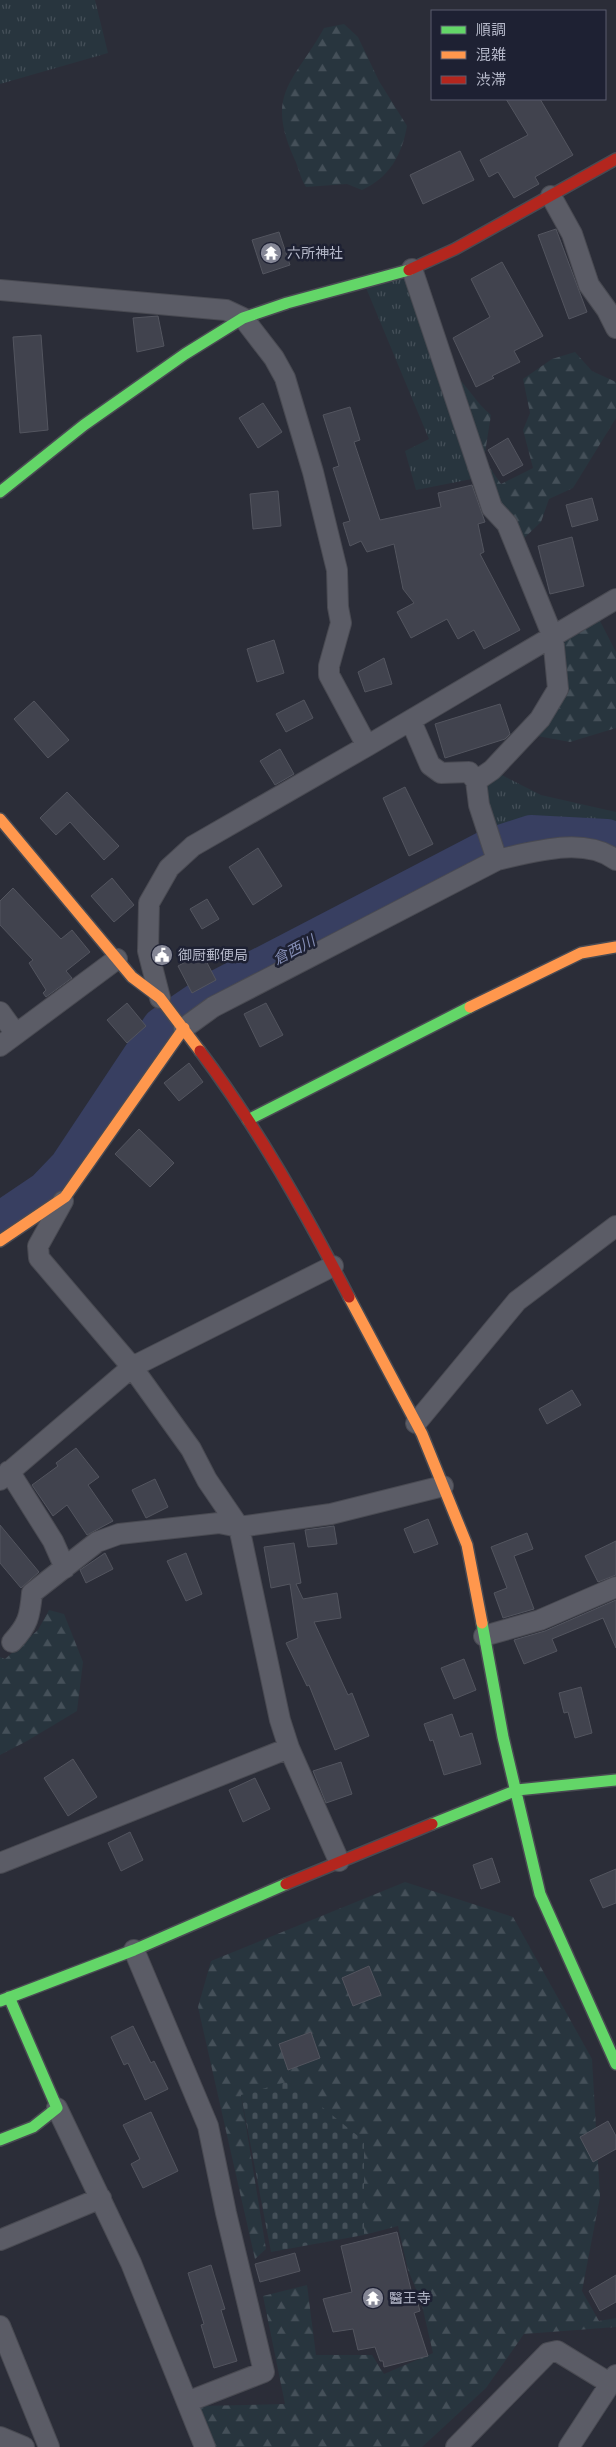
<svg xmlns="http://www.w3.org/2000/svg" width="616" height="2447" font-family="'IBM Plex Sans','Noto Sans JP',sans-serif">
	<defs>
		<pattern id="grass-tufts" width="24" height="20" patternUnits="userSpaceOnUse" patternTransform="scale(1.25)"><rect width="24" height="20" fill="#28353e"/><path d="M3 7l-1-3M5 7V3M7 7l1-3M15 17l-1-3M17 17v-4M19 17l1-3" fill="none" stroke="#455059"/></pattern>
		<pattern id="forest-firs" width="22" height="20" patternUnits="userSpaceOnUse" patternTransform="scale(1.25)"><rect width="22" height="20" fill="#28353e"/><path d="M5 1l3.5 6h-7zM16 11l3.5 6h-7z" fill="#455059"/></pattern>
		<pattern id="cemetery-stones" width="16" height="16" patternUnits="userSpaceOnUse" patternTransform="scale(1.25)"><rect width="16" height="16" fill="#28353e"/><path d="M2 7V4a2 2 0 0 1 4 0v3zM10 15v-3a2 2 0 0 1 4 0v3z" fill="#455059"/></pattern>
	</defs>
	<rect width="100%" height="100%" fill="#2b2d38"/>
	<path fill="url(#grass-tufts)" d="M0 0H95L108 53 0 84Z
		M412 269 482 477 416 490 405 451 429 439 364 283Z
		M492 770 541 795 616 812V860L607 853 497 860 479 805Z"/>
	<path fill="url(#forest-firs)" d="M344 24 358 37 379 81 407 126C402 155 389 178 362 190L347 184 306 187C300 178 299 168 294 158 265 93 294 82 324 28Z
		M575 352 592 371 616 382V418L573 488 549 499 541 522 520 542 507 524 452 373C468 385 475 402 491 415L484 459 501 484 533 468 523 430 530 413 523 379 552 359Z
		M600 621 616 652V728L570 742 526 734 558 689 553 637Z
		M49 1610 64 1614 83 1662 77 1711 27 1741 0 1755V1657L5 1659 38 1630Z
		M405 1882 513 1917 592 2059 600 2197 582 2291 599 2321 616 2318V2327L524 2334 486 2388 422 2447H214L197 2406 285 2404 263 2296 307 2285 316 2355H372L384 2374 433 2353 421 2301 408 2270 398 2226 364 2235V2141L241 2095 266 2249 255 2259 198 2007 211 1961Z"/>
	<path fill="url(#cemetery-stones)" d="M290 2081 364 2141V2235L271 2252 241 2095Z"/>
	<g fill="none" stroke-linecap="round" stroke-linejoin="round">
		<path stroke="#383f61" stroke-width="40" d="M0 1222 46 1191 69 1167 162 1027 212 993 491 848 531 835 607 839 616 843"/>
	</g>
	<path fill="#41434e" stroke="#53555f" d="M506 99H540L573 155 535 177 539 184 514 198 498 172 489 177 480 160 528 135Z
		M460 151 474 180 423 204 410 175Z
		M556 229 587 312 569 319 538 235Z
		M279 232 290 265 263 274 252 240Z
		M502 262 543 336 514 351 520 362 492 376 494 378 476 387 453 338 490 317 471 279Z
		M158 316 164 346 137 352 133 318Z
		M41 335 48 430 20 433 13 337Z
		M263 403 282 432 258 448 239 418Z
		M350 407 360 440 354 442 380 520 441 507 438 493 472 485 485 522 478 524 484 552 480 554 520 630 484 649 474 630 458 639 447 619 411 638 397 612 414 603 403 589 394 544 367 552 361 541 350 546 343 523 350 521 333 468 339 466 323 415Z
		M508 438 523 465 503 476 488 450Z
		M278 491 281 526 253 529 250 494Z
		M592 498 598 520 572 527 566 505Z
		M572 537 584 586 550 594 538 546Z
		M274 640 284 673 257 682 247 649Z
		M384 658 392 684 365 692 358 672Z
		M304 700 313 718 286 732 276 714Z
		M34 701 69 740 48 758 14 719Z
		M500 704 510 734 505 739 445 758 435 724Z
		M280 749 294 774 275 785 260 761Z
		M405 787 433 844 409 856 383 798Z
		M67 792 119 846 104 860 70 822 56 835 40 818Z
		M258 848 282 886 253 905 229 867Z
		M112 878 134 905 114 922 91 896Z
		M13 888 61 939 72 930 90 952 66 971 72 978 46 997 43 993 46 990 29 963 33 960 0 925V901Z
		M207 899 219 919 202 929 190 909Z
		M202 953 216 980 192 993 178 966Z
		M127 1003 146 1026 127 1043 107 1020Z
		M266 1003 283 1035 260 1047 244 1014Z
		M189 1063 203 1082 179 1101 164 1083Z
		M139 1129 174 1163 150 1187 115 1154Z
		M572 1390 581 1405 547 1424 539 1409Z
		M76 1448 99 1477 88 1485 113 1521 87 1535 67 1505 53 1516 32 1485 58 1466 56 1463Z
		M155 1479 168 1507 146 1518 132 1490Z
		M428 1519 438 1544 414 1553 404 1529Z
		M0 1525 39 1572 21 1588 0 1563Z
		M334 1526 337 1544 308 1547 305 1530Z
		M527 1533 533 1549 514 1556 534 1609 503 1618 494 1593 507 1588 491 1547Z
		M616 1541V1575L598 1582 585 1556Z
		M294 1543 301 1583 296 1584 303 1599 337 1593 341 1618 314 1622 348 1695 352 1693 369 1736 335 1750 309 1685 307 1686 286 1643 298 1638 290 1584 271 1588 264 1547Z
		M105 1553 113 1569 86 1583 80 1570Z
		M186 1553 202 1594 186 1601 167 1561Z
		M616 1600V1648L603 1618 552 1639 557 1651 524 1664 514 1640 545 1631Z
		M464 1659 476 1690 454 1699 441 1668Z
		M581 1687 592 1733 575 1738 568 1712 564 1713 559 1693Z
		M452 1714 460 1737 472 1733 481 1764 444 1775 433 1740 430 1741 424 1724Z
		M73 1759 97 1797 68 1816 44 1778Z
		M341 1762 352 1794 326 1803 313 1771Z
		M255 1778 270 1809 243 1822 229 1790Z
		M130 1832 143 1860 121 1871 108 1843Z
		M492 1858 500 1882 481 1889 473 1865Z
		M616 1869V1903L603 1908 590 1880Z
		M369 1966 381 1995 353 2006 342 1978Z
		M133 2026 151 2063 154 2061 168 2089 145 2100 128 2063 124 2065 111 2037Z
		M311 2032 320 2058 288 2070 279 2044Z
		M151 2112 178 2171 143 2188 131 2164 140 2159 123 2125Z
		M608 2121 616 2136V2149L593 2162 580 2137Z
		M397 2232 412 2294 415 2293 420 2311 414 2313 428 2356 384 2367 383 2361H380L375 2347 358 2350 353 2329 333 2332 323 2299 352 2292 341 2246Z
		M295 2253 300 2271 260 2282 255 2264Z
		M211 2265 225 2309 221 2310 237 2361 214 2368 201 2325 204 2324 188 2273Z
		M616 2275V2302L600 2311 589 2291Z"/>
	<g fill="none" stroke-linecap="round" stroke-linejoin="round">
		<g stroke="#494a52" stroke-width="22">
			<path id="street" d="M551 196 572 234 589 285 607 310 616 328
				M412 269 492 508 507 524 553 637 558 689 540 719 492 770 476 781 479 805 497 860
				M0 290 226 310 243 318 247 323 274 358 285 378 313 472 337 570 338 607 341 623 329 666V675L367 746
				M411 721 430 765 441 773 469 772 476 781
				M160 998 148 951 149 903 169 868 193 846 367 746 616 599
				M0 1012 16 1034
				M184 1028 213 1007 497 860C533 852 584 836 616 860
				M0 1046 117 959
				M63 1201 38 1246 39 1258 132 1367 191 1449 207 1480 239 1527 280 1720 289 1748 339 1861
				M416 1423 517 1301 616 1226
				M9 1471 53 1541 65 1568
				M0 1480 132 1367 333 1266
				M484 1636 540 1620 616 1587
				M12 1642C28 1625 30 1616 32 1593L97 1542 119 1534 219 1523 239 1527 331 1514 443 1486
				M0 1863 289 1748
				M134 1950 208 2126 226 2213 264 2372 187 2402
				M57 2108 131 2263 205 2447
				M0 2240 101 2198
				M0 2326 49 2447
				M0 2437 24 2447
				M456 2447 548 2353 557 2351 611 2384
				M569 2447 616 2375"/>
		</g>
		<g stroke="#494a52" stroke-width="14">
			<path id="fast" d="M0 492 84 425 185 354 243 318 287 303 409 270
				M248 1120 470 1007
				M482 1623 503 1737 540 1894 616 2064
				M432 1824 517 1790 616 1780
				M0 2001 134 1950 286 1884
				M0 2140 33 2127 57 2108 9 1997"/>
		</g>
		<g stroke="#494a52" stroke-width="14">
			<path id="slow" d="M0 819 132 977 160 998 200 1051
				M470 1007 581 953 616 947
				M0 1241 65 1197 184 1028
				M349 1297 422 1434 467 1545 482 1623"/>
		</g>
		<g stroke="#494a52" stroke-width="14">
			<path id="jam" d="M409 270 455 249 616 159
				M200 1051C258 1128 305 1212 349 1297
				M286 1884 432 1824"/>
		</g>
		<use href="#street" stroke="#5b5c66" stroke-width="20"/>
		<use href="#fast" stroke="#63d668" stroke-width="11"/>
		<use href="#slow" stroke="#ff974d" stroke-width="11"/>
		<use href="#jam" stroke="#b3261e" stroke-width="11"/>
	</g>
	<defs>
		<g id="temple-disc" transform="scale(1.125)"><circle r="9.5" fill="#858796" stroke="#1e2133"/><path d="M0-6L5-2H3V0L6.5 2.5H4V6H1.5V3h-3V6H-4V2.5H-6.5L-3 0V-2H-5Z" fill="#fff"/></g>
		<g id="civic-disc" transform="scale(1.125)"><circle r="9.5" fill="#858796" stroke="#1e2133"/><path d="M-.6-6.5H3V-4.5H.6V-3L4-1V1h2V6H-6V1h2V-1L-.6-3ZM-1.2 2.5V6h2.4V2.5Z" fill="#fff"/></g>
	</defs>
	<g fill-rule="evenodd">
		<use href="#temple-disc" x="271" y="253"/>
		<use href="#civic-disc" x="162" y="955"/>
		<use href="#temple-disc" x="373" y="2298"/>
	</g>
	<g text-anchor="middle" stroke-width="5" stroke-linejoin="round" paint-order="stroke">
		<g font-size="14" fill="#b5b8c9" stroke="#1e2133" text-anchor="start">
			<text x="287" y="258">六所神社</text>
			<text x="178" y="960">御厨郵便局</text>
			<text x="389" y="2303">醫王寺</text>
		</g>
		<g font-size="15" font-style="italic" fill="#848db4" stroke="#1e2133">
			<text transform="translate(294 950) rotate(-28)" y="5">倉西川</text>
		</g>
	</g>
	<rect x="431" y="10" width="175" height="90" fill="#1e2133" stroke="#5a5d6f"/>
	<rect x="441" y="26" width="25" height="8" fill="#63d668" stroke="#5a5d6f"/>
	<text x="476" y="35" font-size="15" fill="#b5b8c9">順調</text>
	<rect x="441" y="51" width="25" height="8" fill="#ff974d" stroke="#5a5d6f"/>
	<text x="476" y="60" font-size="15" fill="#b5b8c9">混雑</text>
	<rect x="441" y="76" width="25" height="8" fill="#b3261e" stroke="#5a5d6f"/>
	<text x="476" y="85" font-size="15" fill="#b5b8c9">渋滞</text>
</svg>
